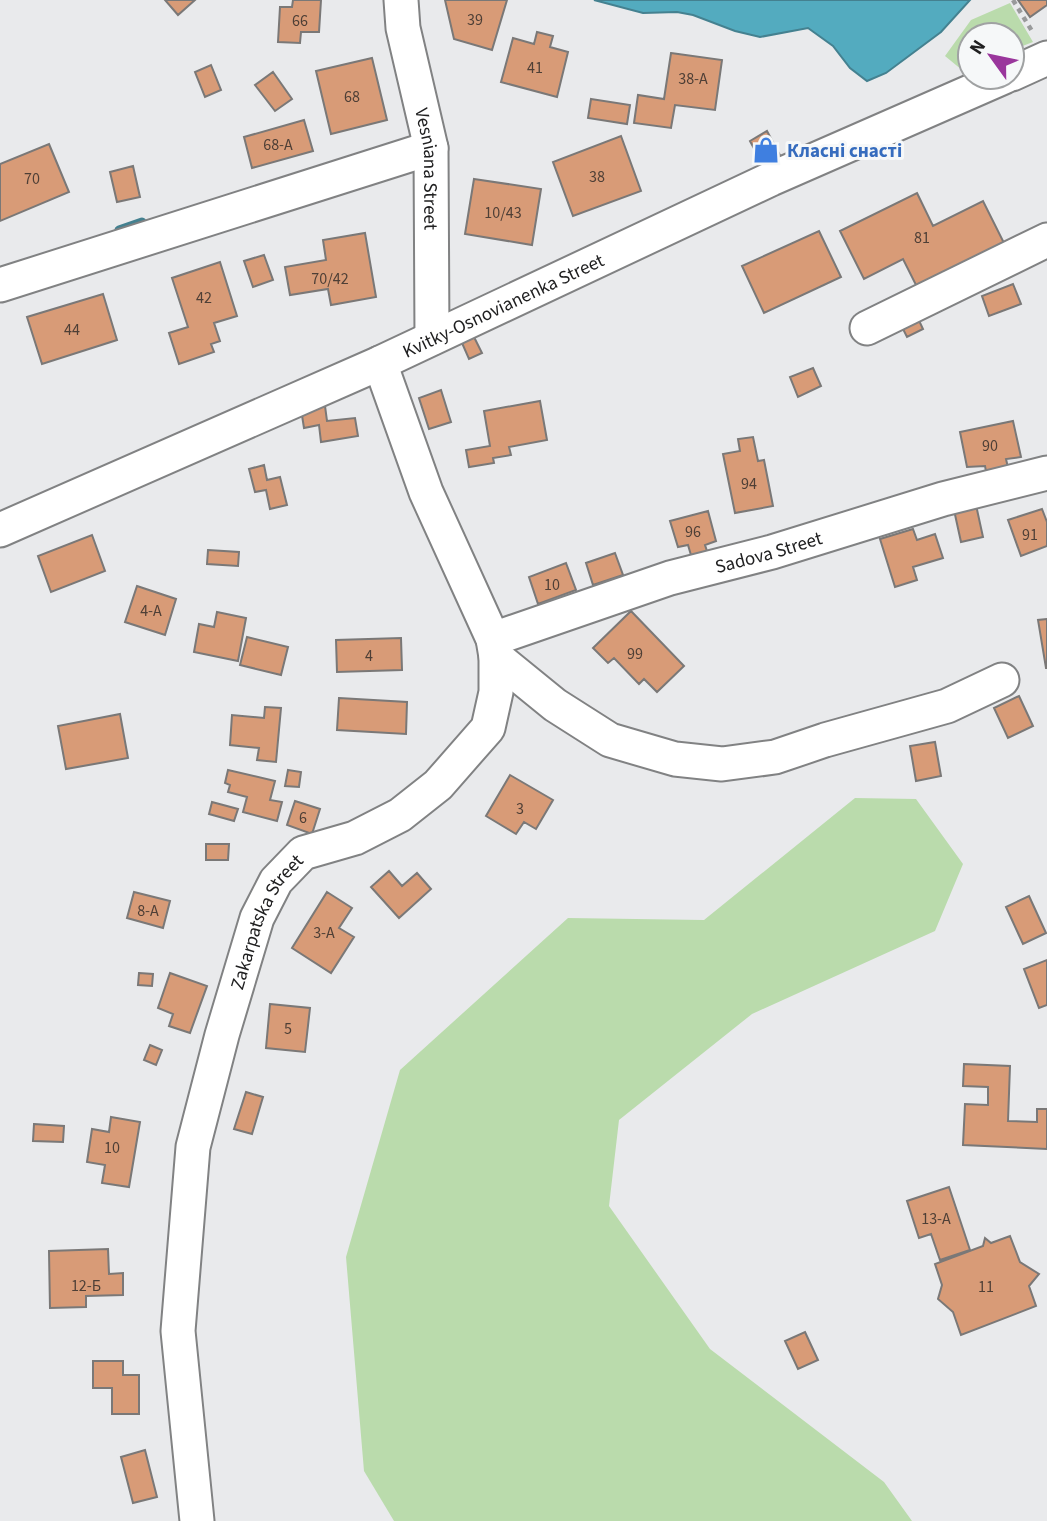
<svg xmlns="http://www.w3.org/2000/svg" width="1047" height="1521" font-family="'Source Sans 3',sans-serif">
	<rect width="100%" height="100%" fill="#e9eaec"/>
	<path fill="#badbac" d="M1010 3 1033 42 1012 50V35H970V67L962 70 945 56 971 20Z
		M855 798 916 799 963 864 935 931 752 1014 619 1120 609 1206 710 1349 884 1482 912 1521H394L364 1471 346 1257 400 1070 568 918 704 920Z"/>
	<path fill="#53abbf" stroke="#448190" stroke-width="2" d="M594 0H970L941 32 886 73 867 81 850 68 833 46 808 28 760 37 735 31 693 15 677 12 643 13Z"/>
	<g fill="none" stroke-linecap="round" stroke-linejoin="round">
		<path stroke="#448190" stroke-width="9" d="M119 230 142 222"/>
	</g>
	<path fill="#d89b77" stroke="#7a7877" stroke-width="2" d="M165 0H195L178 15Z
		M293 0H321L319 32H301L300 43 278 42 280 7H292Z
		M445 0H507L492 50 454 39Z
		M1018 0H1047V5L1030 17Z
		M537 32 553 36 550 47 568 52 557 97 501 82 513 38 534 44Z
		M671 53 722 60 715 110 675 105 671 128 634 123 638 95 664 99Z
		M372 58 387 120 331 134 316 71Z
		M211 65 221 90 205 97 195 72Z
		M273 72 292 99 275 111 255 85Z
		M591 99 630 105 627 124 588 118Z
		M304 120 313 151 252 168 244 137Z
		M767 131 782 159 764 167 750 141Z
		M621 136 641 191 573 216 553 162Z
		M49 144 69 192 0 221V164Z
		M133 166 140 197 117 202 110 172Z
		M474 179 541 189 532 245 465 234Z
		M917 193 933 226 983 201 1004 243 917 287 903 259 864 279 840 231Z
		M819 231 841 277 764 313 742 266Z
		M365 233 376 297 331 305 328 289 290 295 285 267 326 260 323 240Z
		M264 255 273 280 253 287 244 261Z
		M220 262 237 316 214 323 220 341 211 344 214 352 179 364 169 333 188 327 172 278Z
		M1013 284 1021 304 989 316 982 296Z
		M103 294 117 340 42 364 27 317Z
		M915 312 923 329 907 337 899 321Z
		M474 337 482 353 469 359 462 343Z
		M813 368 821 386 798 397 790 377Z
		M441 390 451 422 429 429 419 398Z
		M540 401 547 440 509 447 511 455 493 458 494 463 469 467 466 450 490 446 484 411Z
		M325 406 327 421 355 418 358 436 321 442 319 425 304 428 301 409Z
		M1013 421 1021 457 1006 459 1009 472 987 476 985 466 967 467 960 432Z
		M753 437 758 461 764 460 773 506 735 513 723 454 740 451 738 439Z
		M264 465 267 480 280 477 287 505 270 509 266 490 255 492 249 469Z
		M976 505 983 537 961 542 954 510Z
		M1042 509 1047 522V546L1021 556 1008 520Z
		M708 511 716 541 705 545 709 557 693 562 688 545 678 547 670 521Z
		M913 529 917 540 935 534 943 558 913 567 917 580 895 587 880 539Z
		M92 535 105 571 51 592 38 556Z
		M208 550 239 552 238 566 207 564Z
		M615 553 623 575 593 585 586 563Z
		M566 563 576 590 538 604 529 577Z
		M137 586 176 599 165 635 125 622Z
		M631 611 684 666 657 692 644 679 639 684 614 658 608 663 593 648Z
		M217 612 246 618 238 661 194 652 199 624 214 627Z
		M1047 619V668H1046L1038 620Z
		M247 637 288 647 281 675 240 665Z
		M401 638 402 670 337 672 336 640Z
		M1019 696 1033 726 1008 738 994 708Z
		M339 698 407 702 406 734 337 730Z
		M265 707 281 708 276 762 257 760 259 748 230 745 232 715 264 718Z
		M120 714 128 758 66 769 58 726Z
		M935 742 941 776 916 781 910 746Z
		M228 770 275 781 270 800 282 802 277 821 243 812 247 797 228 792 230 785 225 783Z
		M288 770 301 772 299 787 285 786Z
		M510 775 553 800 536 829 524 822 516 834 486 816Z
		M295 801 320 809 312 834 287 825Z
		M212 802 238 809 234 821 209 814Z
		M206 844H229L228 860H206Z
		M389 871 402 886 417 873 431 889 399 918 371 887Z
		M134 892 170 901 163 928 127 918Z
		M327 892 352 908 339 928 354 937 331 973 292 948Z
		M1029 896 1046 933 1023 944 1006 907Z
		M1047 960V1005L1039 1008 1024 969Z
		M139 973 153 974 152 986 138 985Z
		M170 973 207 986 190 1033 169 1026 173 1014 158 1008Z
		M270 1004 310 1008 305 1052 266 1048Z
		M150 1045 162 1050 156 1065 144 1060Z
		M964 1064 1010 1066 1008 1121 1037 1122V1109H1047V1149L963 1145 965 1104 988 1105V1087L963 1086Z
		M246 1092 263 1097 252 1134 234 1129Z
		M111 1117 140 1122 129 1187 102 1183 105 1165 87 1162 92 1129 109 1132Z
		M34 1124 64 1126 63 1142 33 1141Z
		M949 1187 970 1250 940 1260 931 1234 919 1238 907 1201Z
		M1010 1236 1020 1262 1039 1274 1029 1286 1036 1306 961 1335 953 1312 938 1299 942 1285 935 1264 983 1246 985 1238 991 1243Z
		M108 1249 109 1274 123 1273V1295L86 1296V1307L50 1308 49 1251Z
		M805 1332 818 1360 798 1369 785 1341Z
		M93 1361H123V1375H139V1414H112V1388H93Z
		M145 1450 157 1497 133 1503 121 1457Z"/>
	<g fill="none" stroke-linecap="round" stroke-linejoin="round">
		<g stroke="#818283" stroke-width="37">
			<g id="minor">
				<path id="s1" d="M401 0 403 28 431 148 432 338"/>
				<path d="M1012 74 1047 58"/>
				<path d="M0 285 431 148"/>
				<path d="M867 328 1047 240"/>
				<path id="s2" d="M0 530 380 363 771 179 1004 77"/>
				<path id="s3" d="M493 639 670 578 772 552 943 499 1047 473"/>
				<path d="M496 657 555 705 610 740 675 759 722 764 775 757 825 740 947 706 1002 680"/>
				<path id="s4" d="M197 1521 178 1331 193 1147 222 1035 257 918 276 881 303 853 355 838 400 815 438 785 488 728 496 692V657L493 639 426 492 380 363"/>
			</g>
		</g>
		<path stroke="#999a9b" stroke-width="4.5" stroke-dasharray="5 5" stroke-linecap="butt" d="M1013 0 1032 31"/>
		<use href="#minor" stroke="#fff" stroke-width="33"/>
	</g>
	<defs>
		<g id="shop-bare" transform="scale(2.1)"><path d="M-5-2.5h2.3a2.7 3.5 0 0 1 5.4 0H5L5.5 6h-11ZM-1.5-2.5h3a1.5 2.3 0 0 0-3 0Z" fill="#3f7fe0" stroke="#f6f8f9" stroke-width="2.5" paint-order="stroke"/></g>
	</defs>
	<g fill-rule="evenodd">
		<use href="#shop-bare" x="766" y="150"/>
	</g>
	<g text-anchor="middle" stroke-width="6" stroke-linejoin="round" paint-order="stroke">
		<g font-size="16" fill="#4e3f36">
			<text x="475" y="25">39</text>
			<text x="300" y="26">66</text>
			<text x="535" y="73">41</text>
			<text x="693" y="84">38-А</text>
			<text x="352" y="102">68</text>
			<text x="278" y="150">68-А</text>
			<text x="597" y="182">38</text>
			<text x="32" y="184">70</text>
			<text x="503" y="218">10/43</text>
			<text x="922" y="243">81</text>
			<text x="330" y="284">70/42</text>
			<text x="204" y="303">42</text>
			<text x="72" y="335">44</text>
			<text x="990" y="451">90</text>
			<text x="749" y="489">94</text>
			<text x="693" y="537">96</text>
			<text x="1030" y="540">91</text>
			<text x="552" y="590">10</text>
			<text x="151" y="616">4-А</text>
			<text x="635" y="659">99</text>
			<text x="369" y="661">4</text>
			<text x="520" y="814">3</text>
			<text x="303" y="823">6</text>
			<text x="148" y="916">8-А</text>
			<text x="324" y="938">3-А</text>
			<text x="288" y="1034">5</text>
			<text x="112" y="1153">10</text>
			<text x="936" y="1224">13-А</text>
			<text x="86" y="1291">12-Б</text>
			<text x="986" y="1292">11</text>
		</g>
		<g font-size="19" font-weight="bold" fill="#366cbe" stroke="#f6f8f9" text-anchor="start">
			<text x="787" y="157">Класні снасті</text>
		</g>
		<g font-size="19" fill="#202021" stroke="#f6f8f9">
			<text dy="7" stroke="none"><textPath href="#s1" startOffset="172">Vesniana Street</textPath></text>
			<text dy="7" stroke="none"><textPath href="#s2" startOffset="551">Kvitky-Osnovianenka Street</textPath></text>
			<text dy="7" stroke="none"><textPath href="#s3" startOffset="289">Sadova Street</textPath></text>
			<text dy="7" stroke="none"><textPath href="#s4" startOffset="614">Zakarpatska Street</textPath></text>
		</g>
	</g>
	<g transform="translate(991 56) rotate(303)"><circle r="33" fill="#f6f8f9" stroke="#a0a2a3" stroke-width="2"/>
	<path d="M0-5L12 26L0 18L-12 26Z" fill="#9a369c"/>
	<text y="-10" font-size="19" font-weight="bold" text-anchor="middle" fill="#202021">N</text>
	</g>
</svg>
